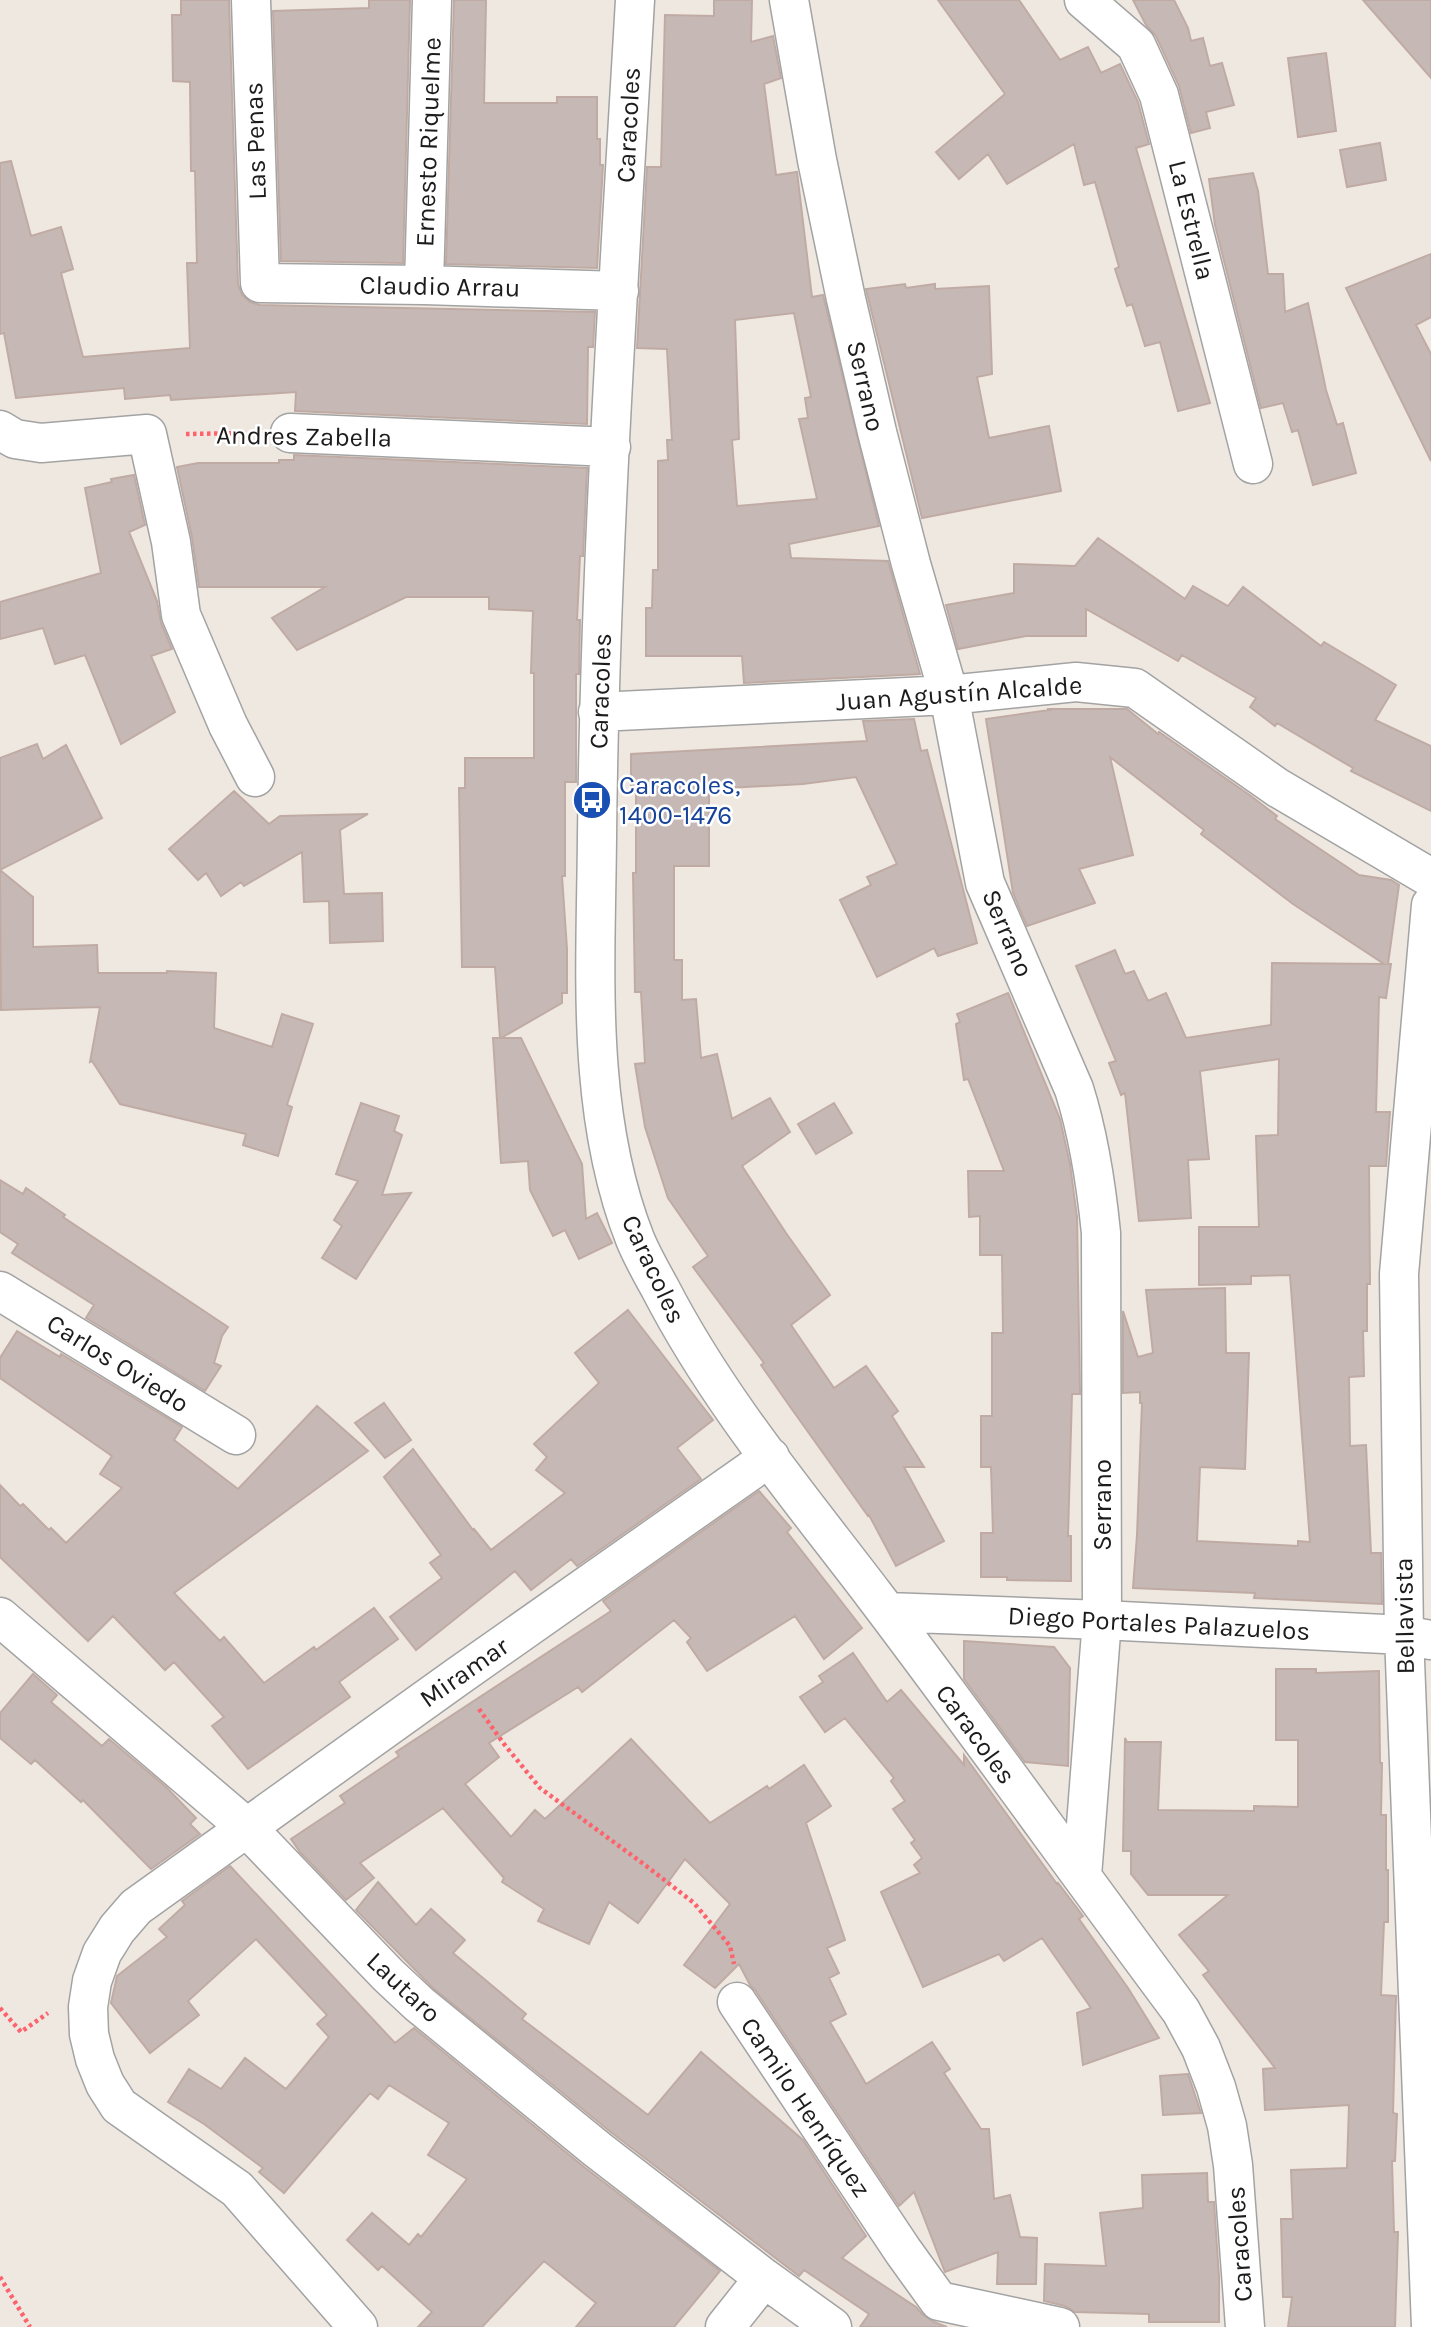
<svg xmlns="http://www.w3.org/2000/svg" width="1431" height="2327" font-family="Karla,sans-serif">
	<rect width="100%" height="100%" fill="#eee8e1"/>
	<path fill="#c6b9b5" stroke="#c0aba4" stroke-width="2" fill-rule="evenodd" d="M181 0H229L238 284 242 295 250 302 260 305 595 312 593 347H588L587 424 295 411 296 392 171 400 170 395 125 399 124 388 16 398 4 333 0 334V163L11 161 31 236 61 227 73 269 61 273 83 357 190 348 187 263H197L195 171H191L190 82 173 81 172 15H181Z
		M369 0H410L403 263 281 261 273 11 369 8Z
		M454 0H486L484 103H557V97H597V139H600V165H603L597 268 446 264Z
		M714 0H752L751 42 773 36 781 78 764 84 776 175 797 172 812 297 823 295 879 526 789 544 791 558 888 561 920 674 744 683 742 656H646V608H652L653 570H658V461L668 460 667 440H672L667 349 637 348 647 167H661L665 15 714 16ZM794 313 811 397 805 398 808 418 799 419 817 499 737 506 732 440 739 439 735 320Z
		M938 0H1019L1060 60 1088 47 1101 73 1120 64 1138 102 1149 144 1136 148 1210 403 1178 411 1160 342 1145 346 1132 304 1127 306 1115 269 1119 267 1095 182 1084 185 1074 144 1007 184 988 154 959 179 936 152 1005 94Z
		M1133 0H1174L1188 28 1191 41 1203 38 1210 66 1222 63 1234 105 1206 112 1210 128 1191 133 1179 86 1156 36 1146 25Z
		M1363 0H1431V78Z
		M1326 53 1336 131 1298 137 1288 58Z
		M1380 143 1386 180 1347 187 1340 150Z
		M1253 173 1258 191 1268 274H1283L1285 312 1308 303 1326 390 1337 425 1343 423 1356 473 1313 485 1298 430 1292 432 1283 403 1261 408 1215 225 1209 179Z
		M1431 254V317L1416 325 1431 354V461L1346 288Z
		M905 284 906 288 935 284V289L989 286 992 374 977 377 989 438 1049 426 1061 491 922 518 866 289Z
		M294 455 587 468 583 556H580L577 620H580L579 674H576V782H565V876H562L567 949V993H562V1003L501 1038H521L582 1164 586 1219 597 1213 612 1243 579 1259 565 1230 553 1236 530 1190 528 1161 501 1163 493 1038H500L495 967H462L459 788H465V758H534V673H531L533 611 489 609V597H406L297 650 272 618 325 587H199L192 537 177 467 198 463H279V460H294Z
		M134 475 145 525 129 532 157 601 161 623 172 649 151 656 175 712 121 744 85 655 55 664 43 628 0 639V602L101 573 85 488 112 482 111 479Z
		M1098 538 1185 599 1193 586 1228 606 1243 587 1321 646 1324 642 1396 685 1375 720 1431 746V811L1351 771 1353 768 1277 723 1275 726 1250 707 1256 698 1182 655 1178 661 1086 609V636H1026L958 649 946 605 1014 593V564L1075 566Z
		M1047 709H1127L1158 734 1159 732 1251 796 1277 816 1275 819 1359 875 1391 880 1399 885 1388 964H1391L1386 998 1379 997 1376 1112H1390L1386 1166H1369L1370 1284H1367V1331H1363L1364 1376 1349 1377 1350 1446 1366 1445 1371 1553H1381L1382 1604 1254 1598 1255 1593 1133 1588 1137 1535 1142 1403H1140V1392L1123 1393V1311L1138 1357 1153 1353 1146 1290 1225 1288 1226 1353H1249L1245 1469 1200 1467 1197 1541 1298 1546V1541L1310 1542 1290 1275 1251 1276V1284L1199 1285V1227H1259L1256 1136 1278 1135 1279 1059 1200 1071 1209 1159 1188 1160 1191 1218 1139 1221 1125 1093 1121 1095 1109 1063 1116 1061 1076 966 1115 950 1125 974 1134 971 1148 1001 1166 993 1186 1038 1271 1025 1272 963 1384 964 1293 904 1201 834 1204 830 1110 757 1133 855 1079 869 1095 903 1027 926 1013 893 986 719 1049 710Z
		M914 719 921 751 927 750 977 943 938 956 934 948 877 977 840 900 871 885 867 877 897 864 856 777 803 784 709 789V866H674V960H682V1000L696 999 701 1058 717 1054 732 1119 770 1098 790 1132 742 1166 786 1233 830 1295 791 1325 834 1388 866 1366 898 1411 892 1416 924 1467H904L944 1541 896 1566 869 1515 868 1516 791 1408 761 1365 764 1363 693 1267 708 1256 668 1198 645 1127 635 1064 645 1063 641 992H635L633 873H636V793H631V754L867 741 863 721Z
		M37 744 43 759 66 745 102 818 0 870V758Z
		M234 791 269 824 280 816 368 814 340 830 344 894 382 893 383 941 330 943 329 901 304 902 302 852 244 886 241 882 221 896 206 873 198 880 169 849Z
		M0 870 33 897V947L97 945 98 973H167V971L216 973 214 1028 272 1047 282 1014 313 1024 287 1105 292 1107 278 1156 243 1145 246 1134 120 1104 92 1061 90 1062 100 1007 1 1010Z
		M1008 993 1060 1119 1070 1164 1077 1217 1080 1394H1072L1068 1536H1071V1581L1007 1580V1577H981V1533H993L991 1467H981V1416H992V1333H1003L1002 1255H980V1216L969 1217 968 1171H1004L968 1079 964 1080 956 1024 960 1022 957 1014Z
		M361 1103 399 1116 394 1131 402 1135 382 1195 411 1193 356 1279 322 1258 342 1226 334 1220 358 1181 336 1174Z
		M834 1103 852 1133 816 1154 798 1124Z
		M0 1180 23 1194 26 1188 65 1215 63 1217 228 1327 222 1336 214 1363 221 1366 205 1391 86 1318 94 1305 12 1253 18 1244 0 1232Z
		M628 1310 713 1420 677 1448 701 1479 577 1566 571 1559 531 1590 515 1571 416 1650 390 1617 442 1578 430 1563 441 1555 384 1477 413 1449 473 1530 474 1529 491 1550 565 1493 536 1470 547 1457 534 1444 599 1383 575 1353Z
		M17 1331 60 1357 61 1354 182 1427 174 1440 238 1489 317 1406 368 1451 174 1593 220 1641 224 1637 264 1683 314 1647 316 1650 374 1608 398 1639 339 1682 350 1697 248 1769 212 1726 224 1717 174 1662 165 1670 113 1616 88 1641 0 1557V1485L20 1506 23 1504 49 1530 51 1528 66 1543 122 1488 100 1474 112 1456 0 1378V1358Z
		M384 1403 411 1440 385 1458 355 1423Z
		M759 1491 791 1528 787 1532 862 1628 824 1659 795 1616 707 1671 687 1642 691 1638 674 1620 582 1692 578 1687 489 1743 499 1757 465 1784 511 1837 535 1810 545 1819 631 1739 710 1823 767 1786 769 1789 804 1765 831 1806 806 1823 845 1940 827 1948 839 1973 829 1978 846 2014 830 2022 866 2084 932 2042 950 2069 944 2073 981 2129H989L994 2199 1010 2195 1020 2237 1037 2238 1036 2284H997L998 2252 945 2272 914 2192 899 2206 755 1990 750 1985 739 1964 715 1988 684 1965 730 1904 685 1859 638 1923 609 1902 589 1944 538 1921 544 1909 502 1882 504 1878 443 1808 360 1863 374 1878 346 1900 300 1852 291 1839 345 1803 340 1796 399 1756 396 1752 611 1611 603 1601Z
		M964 1641 1054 1647 1070 1668 1068 1766 1025 1762 964 1679Z
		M853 1653 887 1702 901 1690 964 1765V1755L1057 1884 1058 1883 1083 1916 1079 1919 1128 1988 1159 2038 1083 2065 1077 2013 1091 2008 1042 1938 1004 1961 999 1954 923 1987 881 1892 920 1873 914 1865 922 1858 911 1843 915 1840 893 1809 905 1801 891 1781 894 1778 845 1718 825 1732 800 1697 823 1682 819 1676Z
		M1276 1669H1316V1673L1379 1671 1380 1763H1382L1381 1815H1386V1870H1388V1922H1384L1381 1995 1396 1996 1393 2113 1397 2114 1395 2161H1392L1394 2232H1398L1395 2327H1288L1292 2297H1283L1281 2219H1293L1291 2170 1347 2168 1349 2105 1265 2110 1263 2069 1275 2068 1203 1975 1209 1971 1179 1935 1228 1895H1148L1131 1874V1851H1123L1125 1738 1127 1742H1161L1158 1810 1254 1811V1806L1298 1807V1740H1276Z
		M33 1674 57 1695 51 1702 102 1746 109 1739 166 1787 196 1818 190 1824 200 1834 151 1869 83 1800 81 1802 35 1760 31 1764 0 1738V1713Z
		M230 1866 395 2043 414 2028 584 2167 720 2271 674 2327H576L596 2303 544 2261 482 2327H418L432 2312 382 2266 378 2270 347 2240 372 2213 409 2245 418 2234 421 2237 467 2179 428 2155 449 2123 389 2085 378 2099 370 2093 284 2193 259 2172 263 2168 204 2124 168 2102 189 2069 221 2089 245 2058 286 2089 329 2037 317 2024 327 2015 256 1939 188 2001 199 2015 150 2053 111 2003 117 1976 167 1937 159 1929 185 1905 182 1901Z
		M378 1882 416 1925 431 1909 465 1940 453 1953 526 2014 522 2019 648 2115 701 2052 803 2140 866 2236 842 2258 916 2307 922 2314 934 2322 947 2327H860L869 2314 804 2270 799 2276 612 2133 433 1988 356 1910Z
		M1188 2074 1201 2113 1163 2115 1160 2076Z
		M1207 2173 1208 2202H1214L1219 2277V2322H1149V2314L1075 2312 1065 2306 1044 2301 1045 2264 1106 2266 1100 2213 1143 2208 1142 2175Z"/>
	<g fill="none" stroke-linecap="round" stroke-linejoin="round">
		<g stroke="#a3a3a3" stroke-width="41">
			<path id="street" d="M251 0 260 283 424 285 619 291
				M635 0C619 278 600 557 597 836 596 969 585 1112 635 1239 642 1256 651 1272 660 1288 717 1399 798 1495 874 1595 978 1732 1078 1873 1181 2011L1201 2048 1216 2087 1227 2126 1233 2165 1245 2327
				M789 0 817 160 846 299 877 432 911 564 949 695 985 883 1074 1089C1089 1136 1096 1183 1101 1233L1102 1620 1082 1876
				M1084 0 1136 45 1159 95 1253 464
				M424 285 432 0
				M0 430 15 439 41 443 147 434 171 542 181 615 228 725 255 777
				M290 433 611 447
				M598 712 949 695 1076 682 1135 688 1278 788 1431 878
				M0 1291 236 1435
				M887 1612 1102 1620 1404 1635 1431 1640
				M0 1617 246 1827 388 1975 419 2004 598 2150 764 2278 832 2327
				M737 2002 903 2251 939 2301 1060 2327
				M358 2327 237 2189 119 2106 105 2084 95 2059 89 2034 88 2007 92 1981 102 1953 117 1929 136 1907 457 1677 770 1457
				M725 2327 764 2278
				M1431 2327 1404 1635 1399 1274 1431 905"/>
		</g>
		<path stroke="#fd636c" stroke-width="4.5" stroke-dasharray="3.5 3.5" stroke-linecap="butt" d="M186 434 251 433
			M479 1709 504 1744 540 1788 645 1865 694 1903 730 1946 734 1964
			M0 2008 21 2032 48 2013
			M0 2277 30 2327"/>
		<use href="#street" stroke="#fff" stroke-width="38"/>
	</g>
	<defs>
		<g id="bus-disc" transform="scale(2.0125)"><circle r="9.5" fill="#1a4fb4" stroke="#fff"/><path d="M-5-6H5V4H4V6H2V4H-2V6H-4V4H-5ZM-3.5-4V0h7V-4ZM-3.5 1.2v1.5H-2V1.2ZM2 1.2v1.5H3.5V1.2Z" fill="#fff"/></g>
	</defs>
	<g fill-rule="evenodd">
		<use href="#bus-disc" x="592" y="800"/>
	</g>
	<g text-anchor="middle" stroke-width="5" stroke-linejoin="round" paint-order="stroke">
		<g font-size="26" fill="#1c1c1c" stroke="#fff">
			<text transform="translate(628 125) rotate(-87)" y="9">Caracoles</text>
			<text transform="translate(255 141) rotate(-92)" y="9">Las Penas</text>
			<text transform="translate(428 142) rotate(-88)" y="9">Ernesto Riquelme</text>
			<text transform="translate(1192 220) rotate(76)" y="9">La Estrella</text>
			<text transform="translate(440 286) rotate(1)" y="9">Claudio Arrau</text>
			<text transform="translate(866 386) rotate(77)" y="9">Serrano</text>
			<text transform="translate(304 436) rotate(1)" y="9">Andres Zabella</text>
			<text transform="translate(600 691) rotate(-88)" y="9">Caracoles</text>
			<text transform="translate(959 693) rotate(-4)" y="9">Juan Agustín Alcalde</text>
			<text transform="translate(1008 933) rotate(67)" y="9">Serrano</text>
			<text transform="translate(654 1269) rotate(65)" y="9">Caracoles</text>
			<text transform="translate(118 1363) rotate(32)" y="9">Carlos Oviedo</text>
			<text transform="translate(1102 1505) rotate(-90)" y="9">Serrano</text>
			<text transform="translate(1404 1616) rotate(-91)" y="9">Bellavista</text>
			<text transform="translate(1159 1623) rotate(3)" y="9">Diego Portales Palazuelos</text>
			<text transform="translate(464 1672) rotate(-35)" y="9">Miramar</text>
			<text transform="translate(976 1734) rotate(54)" y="9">Caracoles</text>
			<text transform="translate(404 1987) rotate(43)" y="9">Lautaro</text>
			<text transform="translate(806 2107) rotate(56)" y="9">Camilo Henríquez</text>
			<text transform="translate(1239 2244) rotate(-94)" y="9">Caracoles</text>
		</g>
		<g font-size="26" fill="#164399" stroke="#fff" text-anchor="start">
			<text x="619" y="794">Caracoles,<tspan x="619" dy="30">1400-1476</tspan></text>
		</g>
	</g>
</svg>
